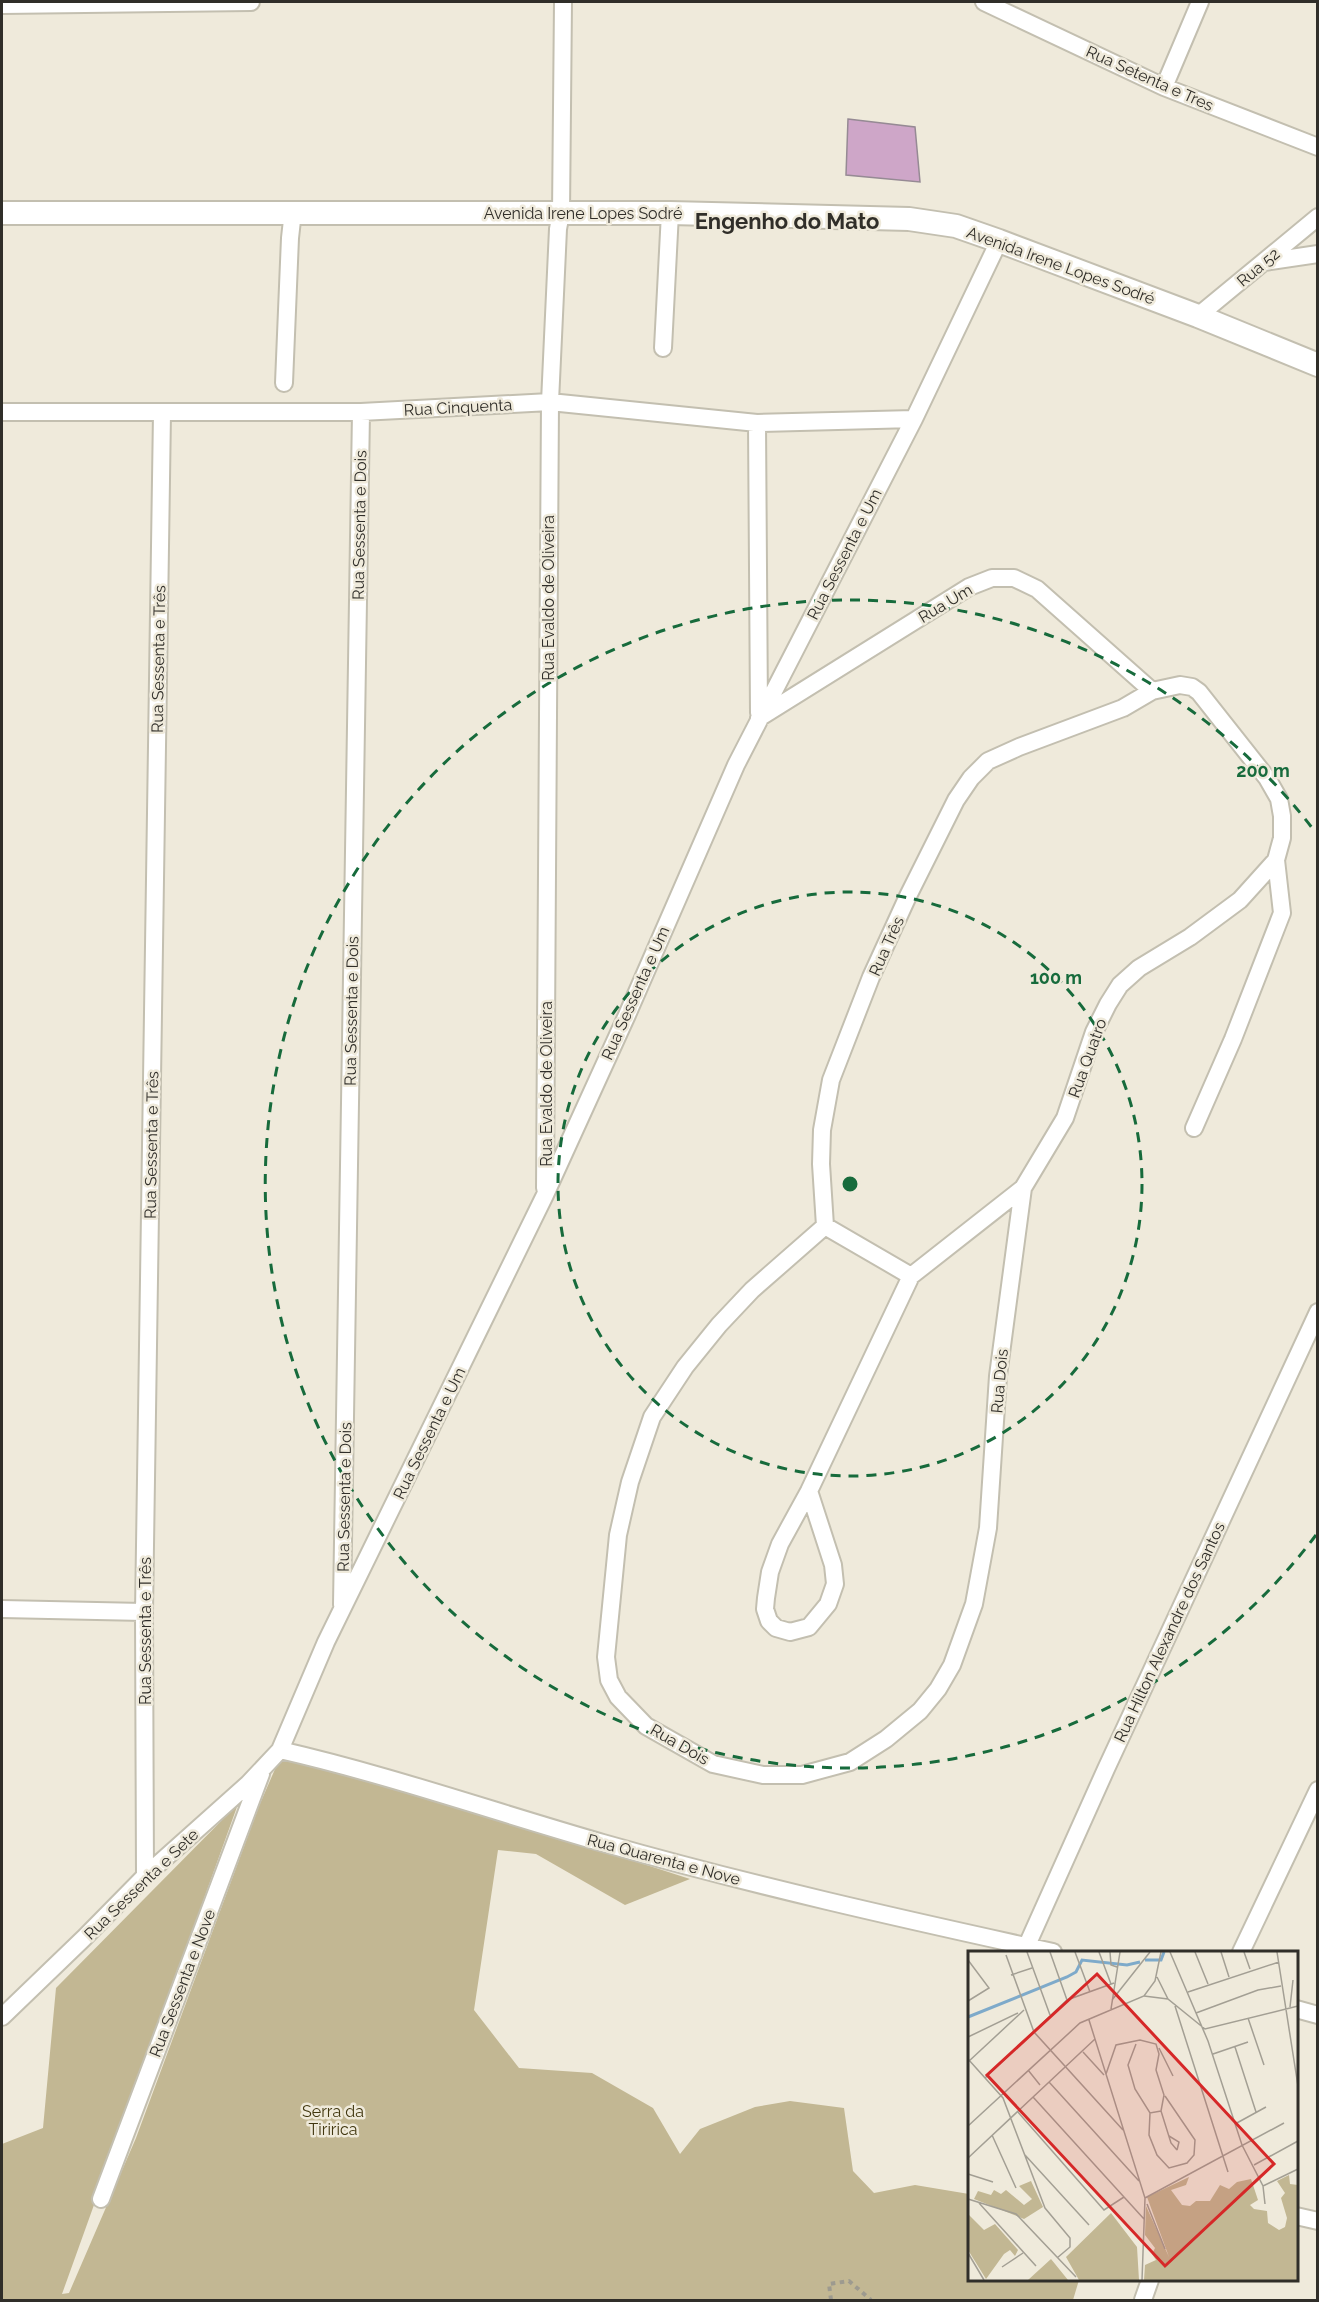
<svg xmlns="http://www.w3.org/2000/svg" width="1319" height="2302" font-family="Raleway,sans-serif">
	<rect width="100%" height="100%" fill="#efeadb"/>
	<path fill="#c2b793" d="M282 1753H300L690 1879 625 1905 536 1854 498 1850 474 2010 519 2068 592 2073 653 2108 680 2154 700 2129 755 2107 790 2101 844 2108 853 2171 874 2193 915 2185 969 2194 970 2280H1079L1073 2300H2V2144L43 2128 56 1988 238 1804 62 2294 69 2293 136 2138 259 1806Z"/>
	<path fill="#cea6c8" stroke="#968a94" stroke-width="1.5" d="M848 119 915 127 920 182 846 175Z"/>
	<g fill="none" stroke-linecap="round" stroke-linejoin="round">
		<g stroke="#c3bfb0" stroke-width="20">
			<path id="minor" d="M984 2 1164 87 1318 147
				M2 5 251 2
				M1164 87 1200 2
				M1264 262 1318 254
				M1198 316 1318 217
				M663 348 670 213
				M284 383 290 238 293 211
				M2 412H361L550 402 757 423 914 419
				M757 423 759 713
				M759 718 969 587 992 578H1014L1037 589 1152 691
				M1194 1128 1233 1039 1282 913 1276 860
				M545 1188 550 402 558 229 561 213 563 2
				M825 1226 752 1290 719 1325 685 1367 652 1417 630 1482 618 1535 606 1657 609 1680 618 1697 646 1726 713 1764 763 1775H802L850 1762 886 1739 920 1711 938 1689 952 1665 974 1604 988 1528 998 1376 1023 1188
				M809 1491 833 1565 835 1584 828 1604 809 1627 790 1632 776 1628 769 1621 765 1609 766 1598 770 1572 780 1544 809 1491 911 1276 1023 1188 1065 1118 1094 1032 1108 1004 1120 985 1139 968 1190 937 1240 900 1276 860 1282 838V816L1279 799 1267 778 1199 692 1192 687 1180 685 1152 691 1123 708 1019 747 988 761 971 778 956 800 908 896 871 977 831 1080 822 1130 821 1164 825 1226 911 1276
				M342 1605 361 412
				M2 1609 144 1612
				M280 1750C389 1775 495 1812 603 1843 751 1885 902 1919 1053 1952
				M145 1876 144 1612 162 413
				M1024 1952 1106 1769 1318 1312
				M1241 1952 1318 1790
				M1296 2009 1318 2015
				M2 2017 84 1938 145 1876 248 1784 280 1750 326 1642 545 1195 627 1015 736 765 914 419 999 241
				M101 2199 261 1774
				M1296 2216 1318 2221
				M1143 2300 1150 2280"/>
		</g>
		<g stroke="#c3bfb0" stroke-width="26">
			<path id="secondary" d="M2 213H670L909 219 956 226 999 241 1198 316 1318 365"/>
		</g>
		<path stroke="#9d9a8f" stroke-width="4" stroke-dasharray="4.5 4.5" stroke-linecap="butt" d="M831 2300 829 2284 849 2281 871 2300"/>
		<use href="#minor" stroke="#fff" stroke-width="16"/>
		<use href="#secondary" stroke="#fff" stroke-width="22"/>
	</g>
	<g fill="none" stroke="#176b3c" stroke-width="3" stroke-dasharray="10 8">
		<circle cx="850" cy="1184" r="292"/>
		<path d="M1316 1535A584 584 0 1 1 1316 833"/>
	</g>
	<g text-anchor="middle" stroke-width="5" stroke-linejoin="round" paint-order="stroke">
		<g font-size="16" fill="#302e29" stroke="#efeadb">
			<text transform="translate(1150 78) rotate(24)" y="6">Rua Setenta e Tres</text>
			<text x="583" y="219">Avenida Irene Lopes Sodré</text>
			<text transform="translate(1061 265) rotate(20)" y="6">Avenida Irene Lopes Sodré</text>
			<text transform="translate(1258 267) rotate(-40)" y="6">Rua 52</text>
			<text transform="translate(458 407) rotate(-3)" y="6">Rua Cinquenta</text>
			<text transform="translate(359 525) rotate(-89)" y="6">Rua Sessenta e Dois</text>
			<text transform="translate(844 554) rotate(-63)" y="6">Rua Sessenta e Um</text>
			<text transform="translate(548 598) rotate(-90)" y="6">Rua Evaldo de Oliveira</text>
			<text transform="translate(945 603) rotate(-31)" y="6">Rua Um</text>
			<text transform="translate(158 659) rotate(-89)" y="6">Rua Sessenta e Três</text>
			<text transform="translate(886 946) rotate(-66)" y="6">Rua Três</text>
			<text transform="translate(635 993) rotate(-66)" y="6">Rua Sessenta e Um</text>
			<text transform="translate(351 1011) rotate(-89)" y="6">Rua Sessenta e Dois</text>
			<text transform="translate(1087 1058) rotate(-70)" y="6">Rua Quatro</text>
			<text transform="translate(546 1084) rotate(-90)" y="6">Rua Evaldo de Oliveira</text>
			<text transform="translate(151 1145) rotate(-89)" y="6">Rua Sessenta e Três</text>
			<text transform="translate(999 1381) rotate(-85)" y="6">Rua Dois</text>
			<text transform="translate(429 1433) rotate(-64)" y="6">Rua Sessenta e Um</text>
			<text transform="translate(344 1497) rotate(-89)" y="6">Rua Sessenta e Dois</text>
			<text transform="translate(145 1631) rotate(-90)" y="6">Rua Sessenta e Três</text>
			<text transform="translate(1169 1632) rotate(-65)" y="6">Rua Hilton Alexandre dos Santos</text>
			<text transform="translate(680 1744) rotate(30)" y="6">Rua Dois</text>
			<text transform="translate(664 1859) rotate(15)" y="6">Rua Quarenta e Nove</text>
			<text transform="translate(141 1884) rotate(-44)" y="6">Rua Sessenta e Sete</text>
			<text transform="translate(182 1983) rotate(-69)" y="6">Rua Sessenta e Nove</text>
		</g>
		<g font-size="16" fill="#41370f" stroke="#efeadb">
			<text x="333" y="2117">Serra da<tspan x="333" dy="18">Tiririca</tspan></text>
		</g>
		<g font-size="22" font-weight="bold" fill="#302e29" stroke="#efeadb">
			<text x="787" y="229">Engenho do Mato</text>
		</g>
	</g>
	<g transform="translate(968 1951)">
		<rect width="330" height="330" fill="#efeadb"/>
		<path d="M321 224 322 233 330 234V329H176L177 314 188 309 184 303 187 297 177 284 178 255 201 306 179 246 221 226 218 234 203 239 214 254 222 255 228 250H242L252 234 261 238 269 231 283 228 290 249 282 254 286 258 299 260 300 272 311 279 317 276 319 267 313 247 317 242 309 230ZM63 230 75 256 56 268 6 248 10 240 23 244 26 239 33 243 38 239 56 254 64 248 51 235ZM143 262 169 296 171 329H111L98 306ZM0 263 16 279 27 273 50 299 47 305 42 299 36 303 18 328 0 299ZM83 308 100 329H60Z" fill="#c2b793"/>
		<path fill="none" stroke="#7eaaca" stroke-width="3" d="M177 9H193L196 1M0 66 99 26 108 21 114 9 159 14 172 11"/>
		<path fill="none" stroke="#a39f94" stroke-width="1.5" d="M59 1 82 64M82 1 99 49M107 1 122 41M131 1 143 33M142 1 143 14 149 16M202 1 240 90 274 194 295 235 297 253M227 1 240 33M253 1 261 26M276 1 282 18M309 1 330 135M38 4 66 81 155 179M0 9 21 37 0 50M43 24 64 17M189 26 200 48 237 78 330 55M220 41 311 11M176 45 200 48M144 49 182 1M207 55 260 221M322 56 325 29M143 58 152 1M228 62 290 39 313 35M280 67 296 114M121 69 177 247 174 329M0 86 50 62M168 93 160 114 167 138 182 162 193 160M267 96 288 161M191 97 205 125M115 101 136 124M245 103 280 91M0 108 35 147 77 257 102 287V296L89 307M0 111 56 59M60 119 72 134M138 123 148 94 172 89 188 93 191 103 188 119 196 144 193 160 203 192 209 199M17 127 99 49 146 32M81 131 171 230M65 146 176 268M49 160 136 259 156 246M182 162 181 184 189 204 201 217 219 212 226 204 227 189 197 145M267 173 298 156M0 175 112 72 176 45 187 30 193 1M24 184 48 237M201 185 211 191 209 199M57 204 121 274M0 207 127 88M286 214 330 190M0 223 25 231M295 235 330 218M177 247 316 172M0 248 48 263 108 326M11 252 68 315M179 253 197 298M0 302 16 329M34 316 55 302"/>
		<path fill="#d62828" fill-opacity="0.15" stroke="#d62828" stroke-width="3" d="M129 23 306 213 197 315 19 124Z"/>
		<rect width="330" height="330" fill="none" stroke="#302e29" stroke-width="3"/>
	</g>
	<circle cx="850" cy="1184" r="9" fill="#176b3c" stroke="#efeadb" stroke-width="3"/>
	<g font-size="18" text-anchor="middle" font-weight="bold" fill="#176b3c" stroke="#efeadb" stroke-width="5" stroke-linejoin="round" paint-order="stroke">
		<text x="1263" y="777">200 m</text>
		<text x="1056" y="984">100 m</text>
	</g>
	<rect width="1319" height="2302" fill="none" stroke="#302e29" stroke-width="6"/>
</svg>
